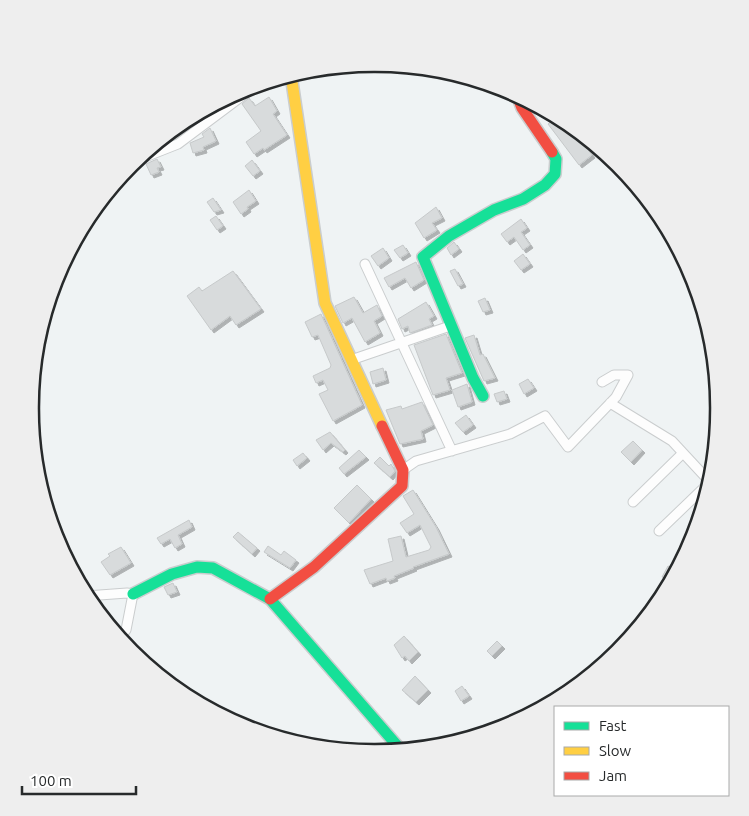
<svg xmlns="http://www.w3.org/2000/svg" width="749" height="816" font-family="Ubuntu,sans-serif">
	<defs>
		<filter id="shadow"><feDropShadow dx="3" dy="3" stdDeviation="0" flood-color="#0004"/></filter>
	</defs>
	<rect width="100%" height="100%" fill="#eff3f4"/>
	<path fill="#d8dbdc" stroke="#c6c9ca" filter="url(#shadow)" d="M269 97 277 111 273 114 287 135 264 150 263 148 254 154 246 142 261 131 242 104 249 98 255 106Z
		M558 117 570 125 592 155 579 165 548 124Z
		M210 128 216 141 203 147 204 150 193 153 190 143 204 137 202 134Z
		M157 159 161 167 157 168 159 172 151 175 146 164Z
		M252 160 260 171 253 176 245 166Z
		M249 190 256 201 247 207 248 209 241 214 233 202Z
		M213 198 221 210 214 212 207 202Z
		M436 207 442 218 432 223 437 230 424 238 415 223Z
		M216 216 223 226 217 230 210 220Z
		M521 219 527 228 521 232 530 245 523 250 514 237 507 242 501 234Z
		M454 242 459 249 451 255 447 248Z
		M403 245 408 253 400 258 394 250Z
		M383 248 389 258 378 266 371 256Z
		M523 254 530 264 521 270 514 261Z
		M416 262 424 280 411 288 405 278 389 287 384 278Z
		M455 269 463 284 458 286 450 271Z
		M233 271 261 309 236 325 230 316 211 330 187 296 199 287 202 291Z
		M354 297 363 313 377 305 382 316 374 321 380 333 365 342 352 318 343 323 335 306Z
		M485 298 490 310 483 312 478 301Z
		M426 302 434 316 429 319 432 325 410 333 408 326 402 329 398 319Z
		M321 314 362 405 333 421 319 394 328 390 323 380 316 383 313 376 330 368 331 365 318 335 312 337 305 322Z
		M446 334 462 373 446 378 450 390 433 395 414 345Z
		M474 335 480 355 483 354 495 378 484 381 465 338Z
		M383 368 386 380 373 384 370 372Z
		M528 379 534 388 524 394 519 384Z
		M467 384 472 402 458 407 452 390Z
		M504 391 507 399 497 402 494 394Z
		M422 402 433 425 421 431 423 439 400 444 386 410 401 406 402 409Z
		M466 415 473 425 463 432 455 423Z
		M330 432 345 450 343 452 331 443 323 450 316 440Z
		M633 441 642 450 631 462 621 452Z
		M359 450 366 457 344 474 339 468Z
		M303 453 307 458 297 466 293 460Z
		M380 457 389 466 391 464 395 471 390 477 374 463Z
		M357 485 371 499 349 523 334 508Z
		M413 490 436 527 449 554 413 567 414 568 394 576 395 578 387 581 386 578 370 584 364 570 393 561 388 539 401 536 406 557 429 550 431 547 420 525 407 533 400 523 414 514 403 496Z
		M189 520 192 527 178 535 182 544 175 548 170 539 161 544 157 538Z
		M238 532 257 548 252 554 233 537Z
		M268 546 281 555 284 551 296 560 290 568 264 552Z
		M121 547 131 563 110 575 101 562 110 556 108 554Z
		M668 566 676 570 669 581 662 577Z
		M173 583 177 592 168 595 164 587Z
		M404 636 418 652 409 661 405 656 402 658 394 645Z
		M497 641 502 646 492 656 487 651Z
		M415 676 428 690 416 702 402 690Z
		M462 686 469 696 461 701 455 691Z"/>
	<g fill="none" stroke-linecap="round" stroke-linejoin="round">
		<g stroke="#cacdce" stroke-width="11">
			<path id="street" d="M135 161 178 144 257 85
				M365 264 452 451
				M351 360 450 326
				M610 403 672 441 710 482
				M403 470 416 461 510 434 545 416 568 447 616 397 628 375H614L602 382
				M633 502 683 453
				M659 531 711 481
				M86 596 127 593 133 594 126 630 119 637"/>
		</g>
		<g stroke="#cacdce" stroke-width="14">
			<path id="fast" d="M483 396 473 378 423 257 449 236 494 210 523 199 545 185 555 174 556 159 552 152
				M133 594 172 574 197 567 213 568 270 599 401 750"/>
		</g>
		<g stroke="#cacdce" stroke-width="14">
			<path id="slow" d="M291 75 325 303 382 426"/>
		</g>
		<g stroke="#cacdce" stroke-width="14">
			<path id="jam" d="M517 95 522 108 552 152
				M270 599 314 567 402 486 403 470 382 426"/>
		</g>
		<use href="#street" stroke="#fdfdfd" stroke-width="9"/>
		<use href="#fast" stroke="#16e098" stroke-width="11"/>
		<use href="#slow" stroke="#ffcf43" stroke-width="11"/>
		<use href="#jam" stroke="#f24e42" stroke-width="11"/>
	</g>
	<path d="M0 0H749V816H0ZM374 72H375A335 335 0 0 1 710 407V409A335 335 0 0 1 375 744H374A335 335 0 0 1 39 409V407A335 335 0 0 1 374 72Z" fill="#eee" fill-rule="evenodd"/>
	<path fill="none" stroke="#272a2b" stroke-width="2.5" d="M374 72H375A335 335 0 0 1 710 407V409A335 335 0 0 1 375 744H374A335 335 0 0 1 39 409V407A335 335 0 0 1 374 72Z"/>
	<rect x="554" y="706" width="175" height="90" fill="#ffffff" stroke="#a9aaaa"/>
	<rect x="564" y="722" width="25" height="8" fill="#16e098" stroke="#a9aaaa"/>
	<text x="599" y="731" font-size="15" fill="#272a2b">Fast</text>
	<rect x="564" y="747" width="25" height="8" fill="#ffcf43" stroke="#a9aaaa"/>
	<text x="599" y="756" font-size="15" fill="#272a2b">Slow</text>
	<rect x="564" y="772" width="25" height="8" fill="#f24e42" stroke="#a9aaaa"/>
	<text x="599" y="781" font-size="15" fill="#272a2b">Jam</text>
	<path d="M22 786v8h114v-8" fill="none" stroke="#272a2b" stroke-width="2.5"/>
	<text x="30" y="786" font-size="15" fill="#272a2b" stroke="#ffffff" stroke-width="4" paint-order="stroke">100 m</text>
</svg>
